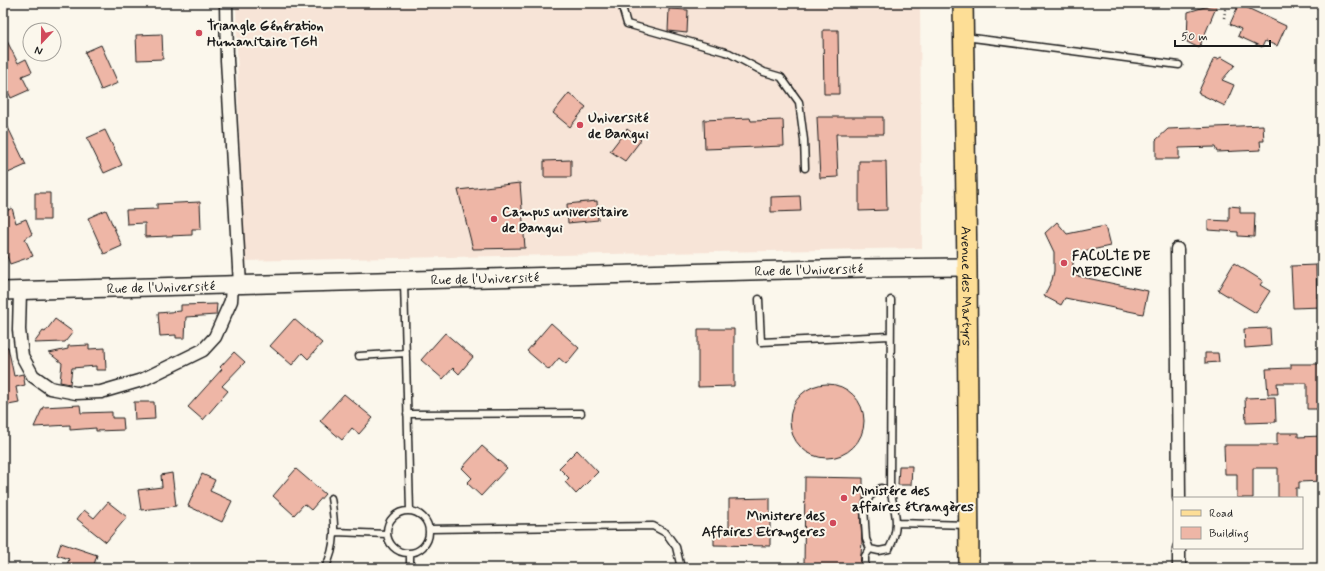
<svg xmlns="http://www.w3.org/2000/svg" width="1325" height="571" font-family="Mynerve,sans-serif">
	<rect width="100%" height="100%" fill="#fbf7ec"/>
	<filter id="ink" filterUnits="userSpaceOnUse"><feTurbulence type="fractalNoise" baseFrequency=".025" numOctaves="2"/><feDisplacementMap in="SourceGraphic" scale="8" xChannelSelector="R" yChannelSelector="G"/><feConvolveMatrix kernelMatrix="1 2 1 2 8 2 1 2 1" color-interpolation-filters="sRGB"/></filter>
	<g filter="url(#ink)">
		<path fill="#f7e4d7" d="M236 3H920L922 248 242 261Z"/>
		<path fill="#eeb6a6" stroke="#1c1c1c" d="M1218 3 1199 48 1187 42 1188 12Z
			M1239 4 1286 26 1277 46 1265 41 1262 47 1238 36 1241 29 1230 24Z
			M669 9 688 10 687 33 668 31Z
			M823 30H838L839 94H824Z
			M3 33 18 63 26 59 32 72 22 76 29 90 11 98 3 81Z
			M162 34 163 59 137 60 136 35Z
			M101 45 118 83 101 90 85 52Z
			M1221 57 1235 65 1222 80 1234 85 1225 106 1198 93 1214 58 1218 59Z
			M569 93 586 107 570 127 553 113Z
			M3 117 26 165 8 173 3 162Z
			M817 117H883V134H836L838 177 820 178Z
			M750 118 751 121 783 120 784 146 705 149 704 120Z
			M1263 125 1264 141H1260L1261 150 1217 152 1215 147 1179 148V159H1156V140L1168 129Z
			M627 129 641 140 625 161 610 151Z
			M105 130 122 165 104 173 87 138Z
			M571 160V177H544V161Z
			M859 161H886L887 210 859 211Z
			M520 183 525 248 473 249 458 190Z
			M35 193H50V220H35Z
			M800 196 801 211 771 212V197Z
			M597 201 598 220 568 223 567 204Z
			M200 202 201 229H192V235L145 237V223L127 224 126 210 157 209V204Z
			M1229 206 1240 207V213H1255L1254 237 1238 236V232L1208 230V220L1229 221Z
			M12 208 16 223 26 219 32 234 25 239 33 256 10 264 3 246V213Z
			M106 210 122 246 104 254 88 218Z
			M1057 222 1067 234 1105 226 1110 246 1073 254V275L1148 291 1143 314 1065 298 1061 305 1044 296 1052 280 1054 271V252L1045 233Z
			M1234 263 1263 281 1260 285 1270 291 1256 313 1218 290Z
			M1316 265 1317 298H1321L1322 307 1293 308 1291 266Z
			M217 304 216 315 186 317 185 338H176V335L160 336 158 313 181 311V305Z
			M55 319 73 332 65 342 34 343 43 331 45 332Z
			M294 319 322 343 308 359 302 353 292 365 270 346Z
			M551 323 579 348 566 364 559 358 549 370 527 351Z
			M1270 328 1271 346 1245 348 1244 329Z
			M698 329H734V386L698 387Z
			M445 333 473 357 459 374 453 368 443 379 421 360Z
			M89 345V349L105 348 106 370H96V366L72 368 70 384 60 382 62 363 49 353 68 349V346Z
			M3 347H8L14 376 23 374 25 385 16 387 19 403 3 406Z
			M234 352 245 362 222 386 228 391 203 420 188 407 222 369 220 367Z
			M1205 353H1218L1219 362 1205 363Z
			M1291 364H1321L1322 409H1307V383H1277L1278 394H1268L1266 369 1291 368Z
			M790 421a37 37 0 1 1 74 0a37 37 0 1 1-74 0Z
			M344 394 373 418 359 434 352 428 342 440 320 421Z
			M1275 397 1276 422 1246 423 1245 398Z
			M134 402H154L155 419 135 420Z
			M80 405 81 413 112 412V418H123L124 430 96 431V428L70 430V425L34 427 43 407Z
			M1277 433H1298V437L1322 436V481L1299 482V488H1296V498H1278V468H1253V498H1237V474H1225L1224 445H1277Z
			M482 446 507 468 481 496 467 483 472 478 462 468Z
			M577 450 598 472 576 494 565 482 569 478 559 468Z
			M899 466H912L911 485H898Z
			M296 469 325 494 311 510 304 504 294 515 273 496Z
			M172 473 176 506 141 510 138 490 162 487 161 475Z
			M202 474 215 480 210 491 232 501 222 522 188 506Z
			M805 477 863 478V500L860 507 862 542 860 568H804Z
			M770 498V546L714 545V531H729V499Z
			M108 502 127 517 106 542 77 519 84 510 94 518Z
			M61 543 97 555 93 568H66L69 559 57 555Z"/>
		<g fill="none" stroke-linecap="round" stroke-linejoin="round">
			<g stroke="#1c1c1c" stroke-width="9">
				<path id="lane" d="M621 3 627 24 729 53 764 72 781 77 799 102 804 140 805 168
					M965 37 1179 65
					M404 282 410 511
					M759 299 761 342 890 336
					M359 356 406 353
					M407 414 581 413
					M881 488 890 491C896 512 900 529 889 549L879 551 870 549 866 539 864 507 870 496Z
					M890 491 891 300
					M387 532a21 21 0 1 1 42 0a21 21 0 1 1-42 0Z
					M897 523 968 525
					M429 529 653 526 666 533 676 547 681 568
					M335 532 387 534
					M325 568C337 546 335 522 331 498
					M410 568V553
					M865 568V556L870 549"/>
			</g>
			<g stroke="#1c1c1c" stroke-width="15">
				<path id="street" d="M226 3 227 60 240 285
					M1177 249 1179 498
					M20 291 19 330 22 356 33 376 50 388 76 393 101 392 142 380 203 350 215 337 231 301 232 285
					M1179 548V568"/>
			</g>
			<g stroke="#1c1c1c" stroke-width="20">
				<g id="secondary">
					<path id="s1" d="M3 291 862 268 967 267"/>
				</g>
			</g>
			<g stroke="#1c1c1c" stroke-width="22">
				<g id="primary">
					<path id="s2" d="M963 3 967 267 969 568"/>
				</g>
			</g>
			<path stroke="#1c1c1c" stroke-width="2.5" stroke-dasharray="1 3" stroke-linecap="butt" d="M1224 18 1226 3"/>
			<use href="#lane" stroke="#fbf7ec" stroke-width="6"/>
			<use href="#street" stroke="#fbf7ec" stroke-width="12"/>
			<use href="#secondary" stroke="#fbf7ec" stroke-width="17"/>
			<use href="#primary" stroke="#fdde96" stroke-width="19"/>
		</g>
	</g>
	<g fill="#d1495b" stroke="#fbf7ec" stroke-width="1.5">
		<circle cx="199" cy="33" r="4"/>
		<circle cx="580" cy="125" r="4"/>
		<circle cx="494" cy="219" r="4"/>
		<circle cx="1064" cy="263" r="4"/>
		<circle cx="844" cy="498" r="4"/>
		<circle cx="833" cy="523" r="4"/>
	</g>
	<g text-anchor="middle" stroke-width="4" stroke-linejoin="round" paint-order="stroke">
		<g font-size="14" font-weight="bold" fill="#1c1c1c" stroke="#fbf7ec" text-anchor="start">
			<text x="207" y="30">Triangle Génération<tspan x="207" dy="16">Humanitaire TGH</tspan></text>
			<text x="588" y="122">Université<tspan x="588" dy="16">de Bangui</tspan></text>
			<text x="502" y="216">Campus universitaire<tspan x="502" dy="16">de Bangui</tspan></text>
			<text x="1072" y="260">FACULTE DE<tspan x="1072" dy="16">MEDECINE</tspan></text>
			<text x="852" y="495">Ministére des<tspan x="852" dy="16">affaires étrangères</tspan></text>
			<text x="825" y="520" text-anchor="end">Ministere des<tspan x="825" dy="16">Affaires Etrangeres</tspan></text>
		</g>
		<g font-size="14" fill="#1c1c1c" stroke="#fbf7ec">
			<text dy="5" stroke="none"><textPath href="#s1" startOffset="806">Rue de l'Université</textPath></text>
			<text dy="5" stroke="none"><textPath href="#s1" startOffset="482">Rue de l'Université</textPath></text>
			<text dy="5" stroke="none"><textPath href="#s2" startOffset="283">Avenue des Martyrs</textPath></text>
			<text dy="5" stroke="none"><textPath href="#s1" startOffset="158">Rue de l'Université</textPath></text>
		</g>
	</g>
	<rect width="1325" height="571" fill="none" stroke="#fbf7ec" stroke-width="16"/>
	<rect x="8" y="8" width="1309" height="555" fill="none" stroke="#1c1c1c" stroke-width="1.5" filter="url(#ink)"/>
	<rect x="1173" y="497" width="130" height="52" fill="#fbf7ec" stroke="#a29f99"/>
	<rect x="1181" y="510" width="20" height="6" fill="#fdde96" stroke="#a29f99"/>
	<text x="1209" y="517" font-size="12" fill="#1c1c1c">Road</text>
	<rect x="1181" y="527" width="20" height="12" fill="#eeb6a6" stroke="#a29f99"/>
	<text x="1209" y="537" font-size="12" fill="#1c1c1c">Building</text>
	<g transform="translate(42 42) rotate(202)"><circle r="19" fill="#fbf7ec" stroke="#a29f99"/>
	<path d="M0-3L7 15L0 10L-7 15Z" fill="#d1495b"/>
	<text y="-6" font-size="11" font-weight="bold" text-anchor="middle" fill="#1c1c1c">N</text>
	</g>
	<path d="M1175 40v6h95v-6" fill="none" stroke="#1c1c1c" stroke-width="2"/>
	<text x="1181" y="40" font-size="12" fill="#1c1c1c" stroke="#fbf7ec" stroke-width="3" paint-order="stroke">50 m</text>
</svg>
